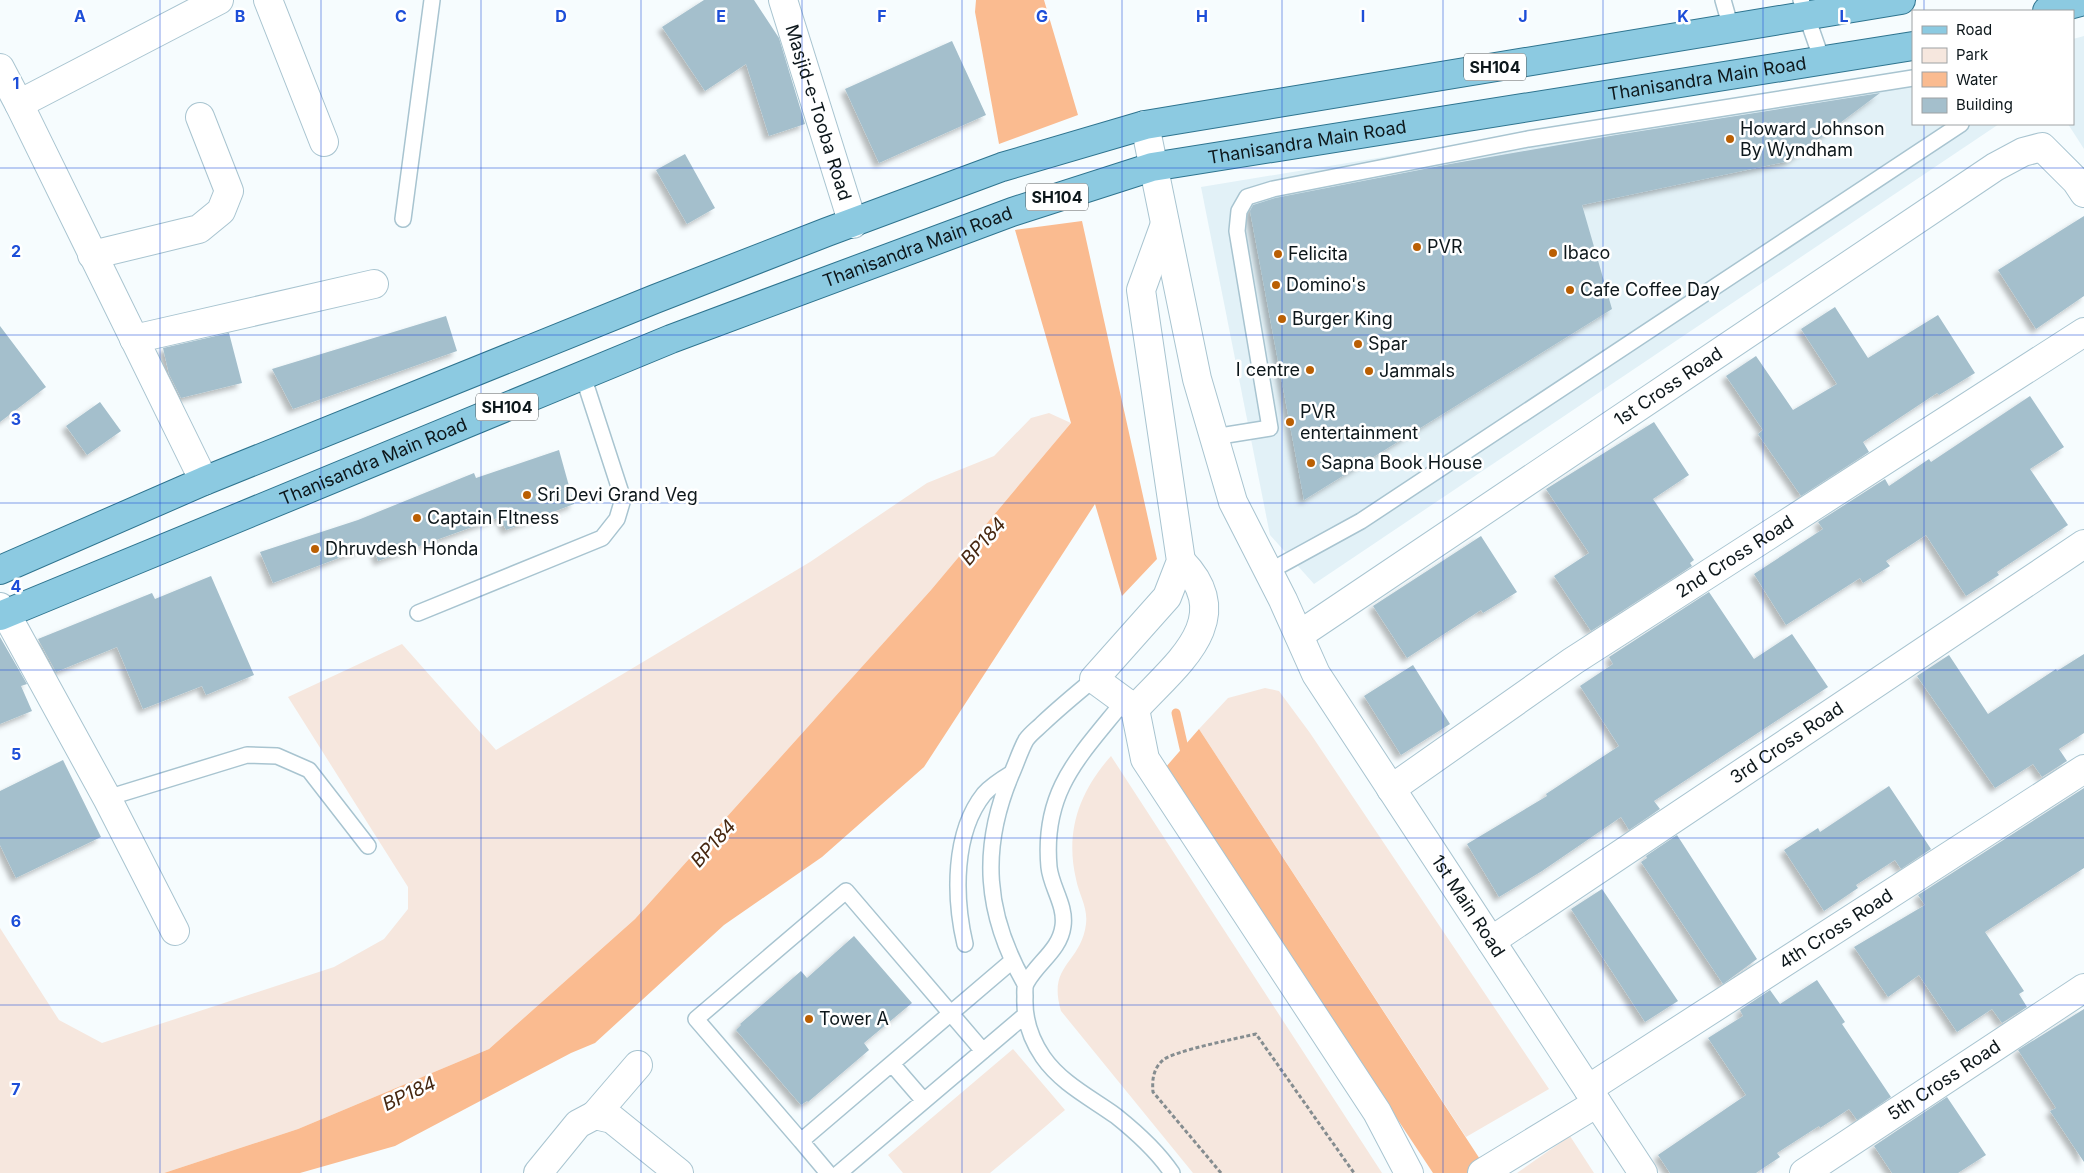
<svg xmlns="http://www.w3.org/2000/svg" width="2084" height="1173" font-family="Inter,sans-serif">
	<defs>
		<filter id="shadow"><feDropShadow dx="-4.5" dy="4.5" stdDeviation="2.5" flood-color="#0004"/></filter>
	</defs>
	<rect width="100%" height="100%" fill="#f6fcfe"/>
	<path fill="#e2f1f7" d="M2084 36V149L2068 124H2073V39Z
		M1913 70V124H1999L1314 584 1270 535 1201 187Z"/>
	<path fill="#f6e7de" d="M1049 413 1071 423 931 590 635 919 489 1049 298 1129 164 1173H0V928L59 1020 102 1043 334 967 384 939 408 909V887L288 697 402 644 496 750 810 562 927 483 994 456 1031 418Z
		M1265 688 1279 691 1310 733 1549 1089 1466 1137 1199 729 1228 698Z
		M1111 756 1382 1173H1193L1061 1011C1047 964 1081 964 1086 924 1088 907 1079 895 1076 879 1065 832 1079 792 1111 756Z
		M1013 1049 1065 1110 990 1173H903L888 1155Z
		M1570 1136 1594 1173H1517Z"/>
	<path fill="#fabb90" d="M976 0H1044L1078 115 999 144 975 12Z
		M1082 221 1157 559 1122 596 1095 504 924 767 822 857 724 925 595 1043 571 1053 395 1146 300 1173H164L298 1129 489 1049 635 919 931 590 1071 423 1015 230Z
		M1199 729 1489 1173H1433L1165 768Z"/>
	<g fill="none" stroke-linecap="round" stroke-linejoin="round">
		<path stroke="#fabb90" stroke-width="9" d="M1176 713 1186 757"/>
	</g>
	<path fill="#a4bfcc" filter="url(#shadow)" d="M704 0H754L779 38 805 124 769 136 746 64 705 91 662 27Z
		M952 41 986 115 879 163 845 89Z
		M1880 93 1789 161 1582 205 1612 309 1304 500 1250 211 1253 205 1275 198 1450 164 1616 135Z
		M685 154 715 208 687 224 656 170Z
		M2084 216V296L2036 329 1998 270Z
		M1835 307 1868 358 1938 315 1975 373 1939 395 1937 393 1863 442 1869 452 1801 496 1758 434 1763 430 1726 376 1756 356 1793 410 1837 384 1801 329Z
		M446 316 457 351 293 409 272 369Z
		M0 326 46 387 0 422Z
		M229 333 242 383 181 398 169 374 163 348Z
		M2030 396 2064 447 2030 469 2068 525 1997 572 1999 575 1966 596 1926 535 1886 561 1890 566 1863 583 1860 578 1786 625 1754 574 1823 529 1818 522 1885 479 1889 486 1929 459 1931 462Z
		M100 402 121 431 87 455 66 426Z
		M1654 422 1689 475 1653 499 1694 560 1690 563 1692 566 1591 631 1554 576 1589 553 1546 489Z
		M559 450 574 504 506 530 500 517 378 561 373 545 273 583 260 552 358 520 474 473 476 478Z
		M1481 536 1517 592 1483 613 1481 610 1407 658 1373 606Z
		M211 576 254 675 206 695 202 686 143 709 117 647 56 672 38 639 152 593 155 599Z
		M1709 592 1754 659 1792 634 1828 687 1654 801 1660 809 1629 830 1621 817 1542 871 1499 897 1467 844 1547 796 1546 794 1619 746 1580 686 1613 664 1609 657Z
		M0 637 27 684 21 686 32 711 0 724Z
		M2084 654V733L2059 749 2067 761 2042 777 2033 764 1995 788 1917 676 1949 655 1988 714 2056 669 2057 671Z
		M1413 665 1450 724 1401 755 1364 696Z
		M63 760 101 837 16 878 0 845V791Z
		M1889 786 1931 849 1901 869 1895 860 1856 885 1858 888 1824 911 1784 850 1818 828 1820 832Z
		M2084 788V868L1985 932 2024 991 2019 994 2027 1007 2002 1023 1992 1009 1957 1032 1919 975 1888 997 1854 947 1925 905 1918 895Z
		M1677 835 1757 959 1723 984 1641 862 1647 858 1646 856Z
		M1602 889 1678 1001 1645 1022 1571 909Z
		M854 936 912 1003 864 1043 869 1050 808 1102 807 1101 801 1105 736 1030 741 1025 740 1024 801 971 807 978Z
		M1817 980 1845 1022 1842 1024 1891 1097 1857 1120 1849 1109 1820 1128 1819 1126 1777 1153 1780 1157 1756 1173H1670L1658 1155 1746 1095 1708 1038 1743 1016 1740 1010 1770 990 1780 1004Z
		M2084 1009V1162L2050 1111 2056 1108 2018 1050Z
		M1947 1097 1986 1155 1958 1173H1892L1874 1146Z"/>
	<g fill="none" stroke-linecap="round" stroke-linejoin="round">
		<g stroke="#a8c4d0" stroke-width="18">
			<path id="service" d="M1723 0 1731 28
				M1801 0 1822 60
				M403 219 432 0
				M1214 437 1270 428 1237 231 1239 211 1247 197 1273 189 1528 139 1913 78
				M1268 572 1361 521 1961 124
				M418 613 602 538 617 519 623 499 583 376
				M1124 701C1080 756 1042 790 1049 867 1051 887 1066 905 1063 926 1060 950 1038 962 1027 982 1024 986 1025 992 1025 997 1024 1019 1030 1038 1043 1057 1061 1083 1091 1098 1116 1116 1136 1132 1158 1152 1172 1173
				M107 798 247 755 277 756 309 770 368 846
				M965 944C954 897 953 833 984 794 992 785 1002 779 1012 773
				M1025 984C985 914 980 849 1011 775 1016 764 1020 751 1026 740 1030 734 1037 729 1042 724 1059 708 1077 693 1094 679
				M892 1064 924 1101
				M801 1141 696 1019 846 891 983 1051
				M828 1173 801 1141 1012 961
				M839 1173 1024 1016"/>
		</g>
		<g stroke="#a8c4d0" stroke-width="30">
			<g id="minor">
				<path d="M268 0 324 142"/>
				<path id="s1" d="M783 0 853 224"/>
				<path d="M0 68 19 104 219 0"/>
				<path d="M19 104 204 481"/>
				<path id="s2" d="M1145 125 1197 379 1233 502 1283 600 1316 674 1643 1173"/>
				<path d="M1165 224 1141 290 1181 561 1167 597 1094 679 1135 709 1145 759 1377 1112 1409 1173"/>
				<path d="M92 255 199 229 221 211 229 191 200 117"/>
				<path d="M134 339 374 284"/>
				<path d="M0 607 6 614 107 798 175 931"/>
				<path id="s3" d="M1299 635 1995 167 2023 152 2042 147 2076 181 2084 193"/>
				<path d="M1135 709C1175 665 1239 620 1181 561"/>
				<path id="s4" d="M1391 789 1573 661 2084 332"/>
				<path id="s5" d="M1491 941 2084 544"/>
				<path id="s6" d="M1588 1089 2084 769"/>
				<path d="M595 1115 638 1065"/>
				<path d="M538 1173 578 1124 595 1115 612 1119 679 1173"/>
				<path d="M1482 1173 1597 1103"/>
				<path id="s7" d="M1804 1173 2084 988"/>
			</g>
		</g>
		<g stroke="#2e748f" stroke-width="30">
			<g id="primary">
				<path d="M2047 11 2084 1"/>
				<path d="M0 570 204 481 655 299 827 232 1002 167 1145 125 1901 0"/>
				<path id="s8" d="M0 616 671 339 1012 212 1152 167 1913 46"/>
			</g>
		</g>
		<path stroke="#858d90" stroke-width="3" stroke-dasharray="4 2.5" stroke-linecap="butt" d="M1221 1173 1153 1092C1152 1080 1153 1069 1163 1060 1173 1051 1239 1038 1256 1034L1354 1173"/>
		<use href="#service" stroke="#fff" stroke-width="15"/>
		<use href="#minor" stroke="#fff" stroke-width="28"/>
		<use href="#primary" stroke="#8ccae1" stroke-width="28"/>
	</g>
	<path fill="none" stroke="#1d4ed8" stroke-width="1" stroke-opacity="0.55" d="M160 0V1173M321 0V1173M481 0V1173M641 0V1173M802 0V1173M962 0V1173M1122 0V1173M1282 0V1173M1443 0V1173M1603 0V1173M1763 0V1173M1924 0V11M1924 124V1173M0 168H2084M0 335H2084M0 503H2084M0 670H2084M0 838H2084M0 1005H2084"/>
	<g fill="#ba5f03" stroke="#fff" stroke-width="2">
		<circle cx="1730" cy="139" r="5"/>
		<circle cx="1417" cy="247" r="5"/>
		<circle cx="1553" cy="253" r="5"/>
		<circle cx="1278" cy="254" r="5"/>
		<circle cx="1276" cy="285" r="5"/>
		<circle cx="1570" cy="290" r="5"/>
		<circle cx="1282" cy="319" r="5"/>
		<circle cx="1358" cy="344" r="5"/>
		<circle cx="1310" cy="370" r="5"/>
		<circle cx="1369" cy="371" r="5"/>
		<circle cx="1290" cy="422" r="5"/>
		<circle cx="1311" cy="463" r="5"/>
		<circle cx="527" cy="495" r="5"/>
		<circle cx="417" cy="518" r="5"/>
		<circle cx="315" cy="549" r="5"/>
		<circle cx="809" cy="1019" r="5"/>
	</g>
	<g text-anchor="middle" stroke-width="5" stroke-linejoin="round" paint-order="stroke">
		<g fill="#fff" stroke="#565d5f" stroke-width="1">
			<rect x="1464" y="53.5" width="62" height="27" rx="4"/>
			<rect x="1026" y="183.5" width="62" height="27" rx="4"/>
			<rect x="476" y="393.5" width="62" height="27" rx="4"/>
		</g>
		<g font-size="16" font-weight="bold" fill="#0d171b">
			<text x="1495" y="73">SH104</text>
			<text x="1057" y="203">SH104</text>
			<text x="507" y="413">SH104</text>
		</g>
		<g font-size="18" fill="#0d171b" stroke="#fff">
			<text dy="6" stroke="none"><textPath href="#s8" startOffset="1799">Thanisandra Main Road</textPath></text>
			<text dy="6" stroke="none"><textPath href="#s1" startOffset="118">Masjid-e-Tooba Road</textPath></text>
			<text dy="6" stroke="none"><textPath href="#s8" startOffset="1394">Thanisandra Main Road</textPath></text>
			<text dy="6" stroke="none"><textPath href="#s8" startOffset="989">Thanisandra Main Road</textPath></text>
			<text dy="6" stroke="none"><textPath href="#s3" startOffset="445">1st Cross Road</textPath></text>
			<text dy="6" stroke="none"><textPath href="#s8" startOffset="404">Thanisandra Main Road</textPath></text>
			<text dy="6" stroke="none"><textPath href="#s4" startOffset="415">2nd Cross Road</textPath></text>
			<text dy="6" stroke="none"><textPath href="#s5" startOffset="356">3rd Cross Road</textPath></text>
			<text dy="6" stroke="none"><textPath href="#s2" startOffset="856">1st Main Road</textPath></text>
			<text dy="6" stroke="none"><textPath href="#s6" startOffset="295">4th Cross Road</textPath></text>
			<text dy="6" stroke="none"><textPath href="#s7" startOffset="168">5th Cross Road</textPath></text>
		</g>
		<g font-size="18" fill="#0d171b" stroke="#fff" text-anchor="start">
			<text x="1740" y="135">Howard Johnson<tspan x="1740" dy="21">By Wyndham</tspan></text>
			<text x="1427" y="253">PVR</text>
			<text x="1563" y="259">Ibaco</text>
			<text x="1288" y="260">Felicita</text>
			<text x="1286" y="291">Domino's</text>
			<text x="1580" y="296">Cafe Coffee Day</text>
			<text x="1292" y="325">Burger King</text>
			<text x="1368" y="350">Spar</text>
			<text x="1300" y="376" text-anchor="end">I centre</text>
			<text x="1379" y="377">Jammals</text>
			<text x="1300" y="418">PVR<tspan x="1300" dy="21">entertainment</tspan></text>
			<text x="1321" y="469">Sapna Book House</text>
			<text x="537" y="501">Sri Devi Grand Veg</text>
			<text x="427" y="524">Captain FItness</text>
			<text x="325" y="555">Dhruvdesh Honda</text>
			<text x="819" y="1025">Tower A</text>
		</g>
		<g font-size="19" font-style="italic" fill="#472811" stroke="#fff">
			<text transform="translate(983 541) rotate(-48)" y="7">BP184</text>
			<text transform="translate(713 843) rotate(-48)" y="7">BP184</text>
			<text transform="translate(409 1093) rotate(-25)" y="7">BP184</text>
		</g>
	</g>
	<g font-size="16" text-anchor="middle" font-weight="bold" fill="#1d4ed8" stroke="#fff" stroke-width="5" stroke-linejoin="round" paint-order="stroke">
		<text x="80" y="22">A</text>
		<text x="240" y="22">B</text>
		<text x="401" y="22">C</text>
		<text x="561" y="22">D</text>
		<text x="721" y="22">E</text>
		<text x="882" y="22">F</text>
		<text x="1042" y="22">G</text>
		<text x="1202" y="22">H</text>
		<text x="1363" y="22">I</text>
		<text x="1523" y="22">J</text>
		<text x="1683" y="22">K</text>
		<text x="1844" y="22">L</text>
		<text x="16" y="89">1</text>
		<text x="16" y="257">2</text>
		<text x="16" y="425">3</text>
		<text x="16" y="592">4</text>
		<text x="16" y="760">5</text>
		<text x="16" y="927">6</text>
		<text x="16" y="1095">7</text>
	</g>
	<rect x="1912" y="10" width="162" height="115" fill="#ffffff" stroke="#9ea2a4"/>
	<rect x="1922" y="26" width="25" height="8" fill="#8ccae1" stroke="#9ea2a4"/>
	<text x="1956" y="35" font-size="15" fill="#0d171b">Road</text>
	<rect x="1922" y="48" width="25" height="15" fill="#f6e7de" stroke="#9ea2a4"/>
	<text x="1956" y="60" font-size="15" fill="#0d171b">Park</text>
	<rect x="1922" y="72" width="25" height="15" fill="#fabb90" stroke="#9ea2a4"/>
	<text x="1956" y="85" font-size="15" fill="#0d171b">Water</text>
	<rect x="1922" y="98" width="25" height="15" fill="#a4bfcc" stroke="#9ea2a4"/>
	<text x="1956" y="110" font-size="15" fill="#0d171b">Building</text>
</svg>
